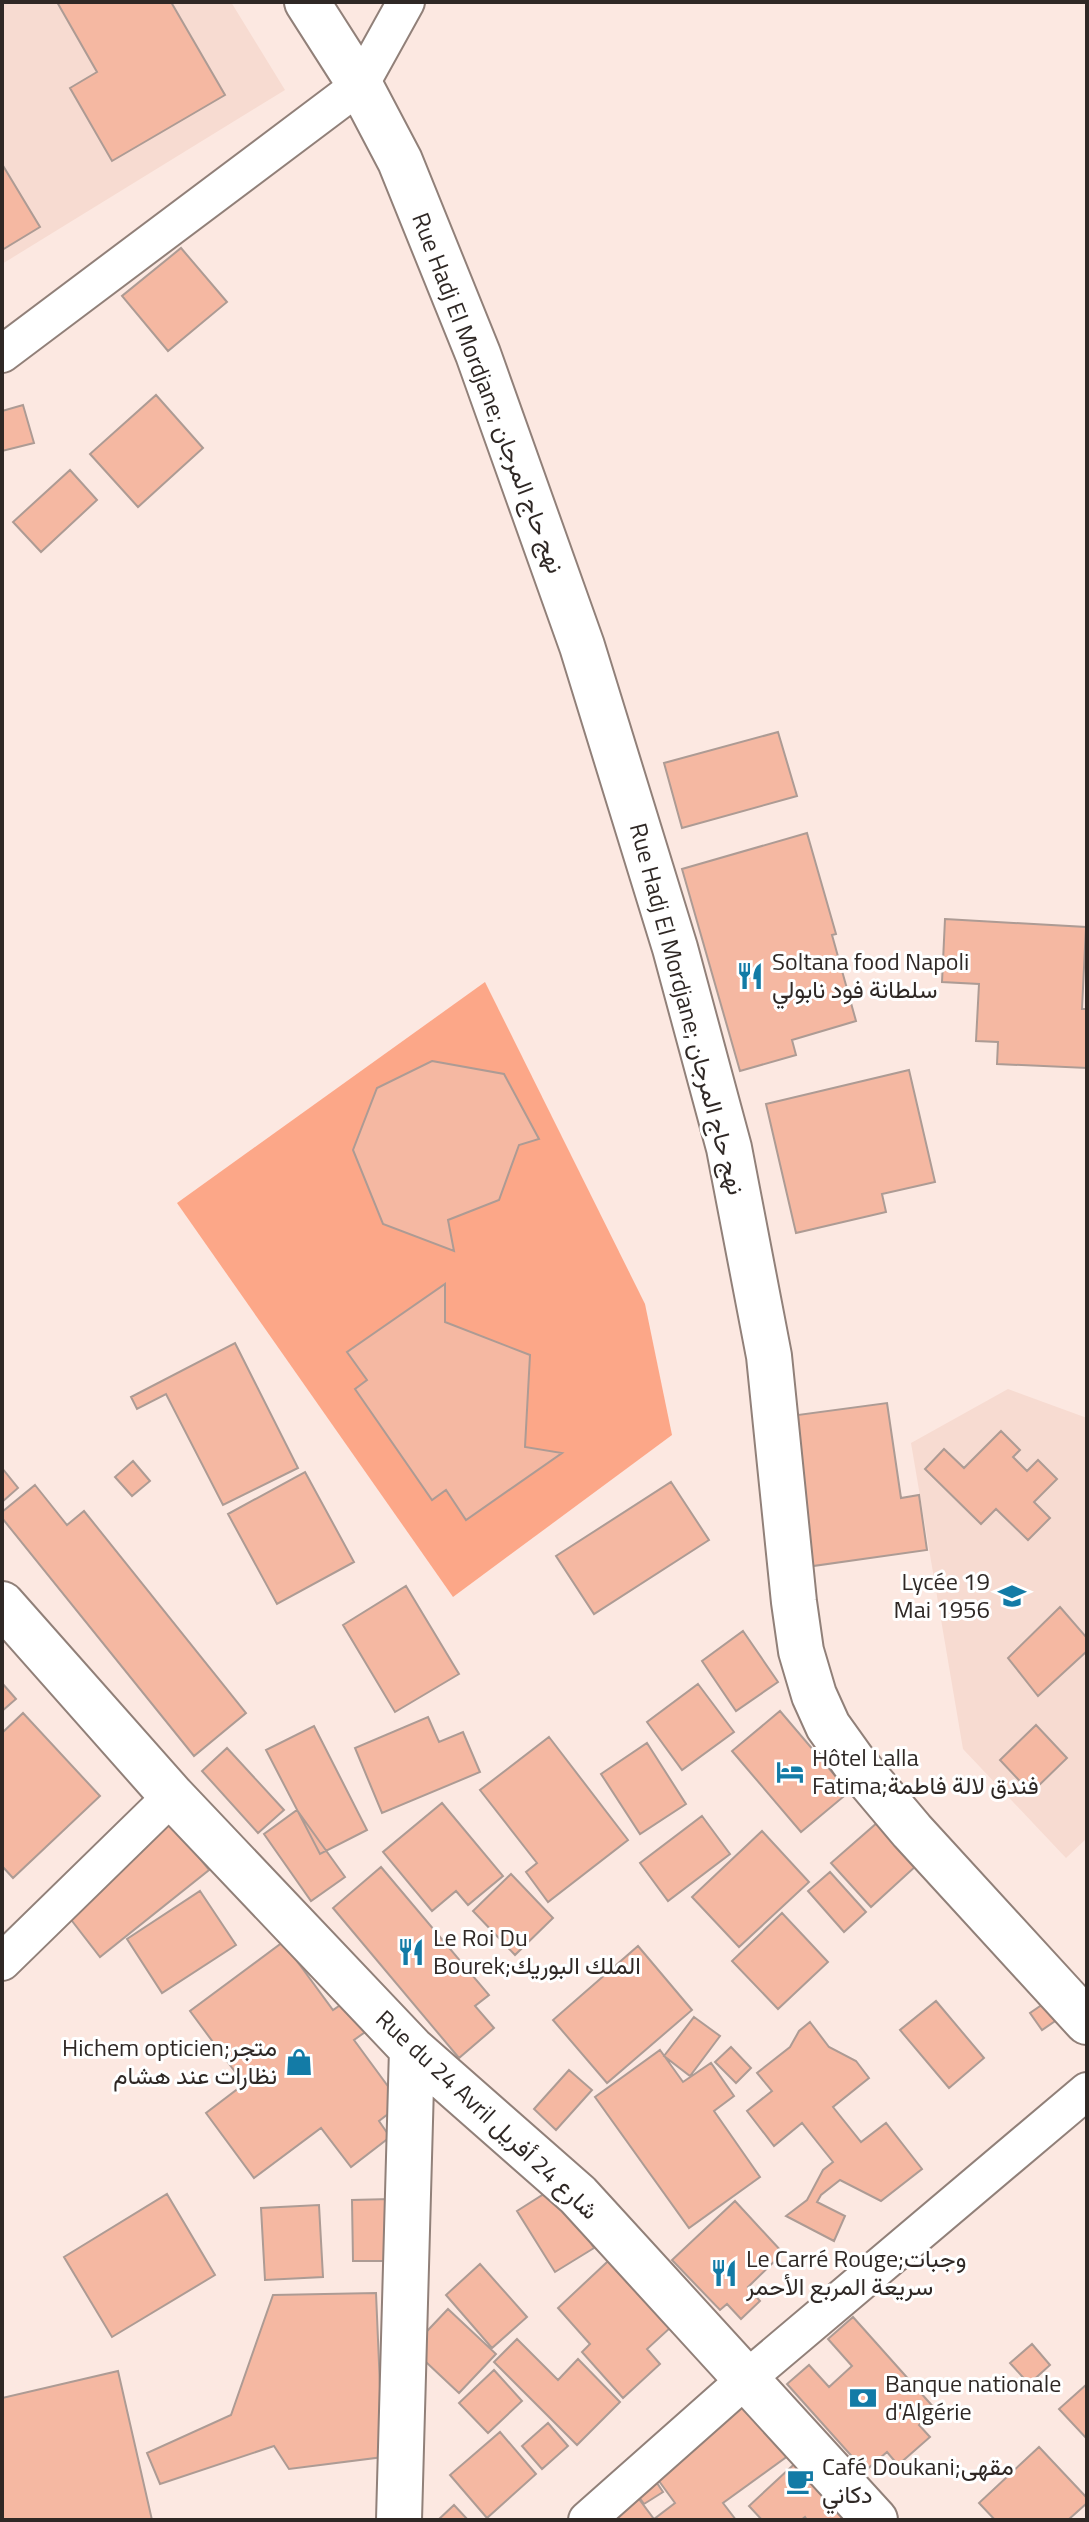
<svg xmlns="http://www.w3.org/2000/svg" width="1089" height="2522" font-family="'Titillium Web',Vazirmatn,sans-serif">
	<rect width="100%" height="100%" fill="#fce8e1"/>
	<path fill="#f7dbd1" d="M2 2H231L285 90 2 264Z
		M1008 1389 1087 1418V1838L1066 1858 963 1749 911 1443Z"/>
	<path fill="#fca788" d="M485 982 645 1304 672 1435 453 1597 177 1203Z"/>
	<path fill="#f5b8a2" stroke="#ad9b94" stroke-width="2" d="M57 2H171L225 95 112 161 70 88 97 72Z
		M2 164 40 227 2 250Z
		M181 248 227 302 168 351 122 296Z
		M156 395 203 448 138 507 90 454Z
		M23 405 34 443 2 451V411Z
		M70 470 97 500 41 552 13 522Z
		M778 732 797 796 682 828 664 763Z
		M807 833 836 934 832 935 856 1021 792 1040 796 1055 740 1071 682 869Z
		M945 919 1086 927 1082 1009H1087V1068L997 1064 998 1042 976 1041 979 984 942 982Z
		M432 1061 504 1074 539 1139 519 1145 499 1200 448 1220 454 1251 383 1224 353 1150 377 1088Z
		M909 1070 935 1182 882 1194 886 1212 796 1233 766 1104Z
		M445 1284V1322L530 1355 525 1447 562 1453 466 1520 446 1490 432 1500 355 1389 367 1380 347 1352Z
		M235 1343 298 1468 223 1505 166 1394 137 1409 131 1397Z
		M887 1403 901 1498 919 1495 927 1550 813 1566 790 1416Z
		M1001 1431 1020 1450 1013 1457 1027 1471 1038 1460 1057 1479 1034 1502 1050 1518 1028 1540 996 1509 981 1524 925 1469 944 1449 964 1468Z
		M133 1461 150 1481 132 1496 115 1477Z
		M2 1468 18 1488 2 1502Z
		M305 1472 354 1562 277 1604 228 1514Z
		M671 1482 709 1540 594 1614 556 1556Z
		M35 1485 67 1525 84 1511 246 1713 194 1756 2 1518V1512Z
		M406 1586 459 1674 395 1712 343 1625Z
		M1060 1607 1087 1638V1651L1038 1696 1008 1658Z
		M743 1631 778 1682 736 1711 702 1661Z
		M2 1683 16 1699 2 1711Z
		M698 1684 734 1732 682 1770 647 1722Z
		M780 1711 849 1792 801 1832 732 1751Z
		M23 1713 100 1796 13 1878 2 1866V1733Z
		M428 1717 439 1742 463 1732 480 1772 382 1813 355 1748Z
		M1036 1725 1067 1758 1031 1793 1000 1760Z
		M314 1726 367 1830 320 1854 266 1750Z
		M549 1737 628 1840 548 1902 526 1872 537 1863 480 1790Z
		M647 1743 686 1804 640 1834 601 1774Z
		M227 1748 284 1810 258 1833 202 1771Z
		M442 1803 503 1876 468 1905 456 1891 432 1911 383 1852Z
		M297 1810 345 1877 311 1901 264 1834Z
		M702 1816 730 1854 668 1901 640 1863Z
		M171 1822 209 1870 100 1957 62 1908Z
		M878 1822 917 1865 871 1907 831 1863Z
		M762 1831 809 1882 739 1947 692 1897Z
		M381 1867 489 1995 475 2006 494 2028 459 2058 333 1908Z
		M830 1872 866 1912 844 1932 808 1891Z
		M511 1874 553 1918 515 1955 473 1911Z
		M200 1891 236 1945 162 1993 127 1939Z
		M782 1913 828 1962 778 2009 732 1961Z
		M283 1942 333 2010 346 2001 368 2030 354 2040 401 2104 379 2121 390 2137 351 2167 321 2128 254 2178 206 2113 244 2084 190 2011Z
		M638 1946 692 2010 607 2083 553 2020Z
		M1049 2000 1061 2017 1042 2030 1030 2013Z
		M936 2001 984 2058 949 2088 900 2030Z
		M694 2017 720 2036 690 2076 664 2056Z
		M810 2022 829 2047 856 2061 869 2078 833 2107 861 2142 886 2123 922 2169 881 2201 840 2180 821 2195 817 2202 845 2216 834 2241 786 2216 807 2200 823 2170 833 2162 802 2123 774 2146 747 2111 772 2091 757 2073 790 2047 799 2031Z
		M731 2047 751 2068 736 2083 715 2062Z
		M660 2050 683 2082 711 2063 734 2096 714 2111 760 2177 689 2228 595 2097Z
		M569 2070 592 2090 556 2130 534 2109Z
		M555 2187 594 2248 555 2272 517 2211Z
		M167 2194 215 2275 112 2337 64 2257Z
		M390 2199V2261H353L352 2200Z
		M735 2201 783 2253 748 2287 760 2301 741 2319 727 2304 720 2310 672 2260Z
		M319 2205 323 2277 265 2280 261 2208Z
		M621 2249 683 2316 647 2349 660 2364 623 2398 582 2352 590 2344 558 2308Z
		M480 2264 527 2317 492 2348 446 2295Z
		M376 2293 383 2457 289 2469 274 2446 160 2484 147 2453 231 2415 273 2295Z
		M448 2309 496 2354 459 2393 411 2348Z
		M853 2317 936 2410 919 2425 930 2437 898 2465 887 2452 865 2471 787 2384 809 2365 829 2387 852 2366 828 2339Z
		M517 2339 558 2380 578 2359 620 2402 577 2445 494 2362Z
		M1032 2344 1050 2365 1029 2384 1010 2363Z
		M494 2370 522 2401 488 2433 459 2403Z
		M118 2371 152 2520H2V2398Z
		M1087 2384V2439L1059 2409Z
		M755 2394 796 2450 723 2503 736 2520H593L633 2491 654 2519 675 2503 651 2470Z
		M548 2423 568 2446 542 2469 522 2446Z
		M500 2432 536 2474 487 2518 450 2475Z
		M1039 2447 1087 2498V2503L1068 2520H995L979 2503Z
		M802 2457 852 2512 844 2520H807L805 2517 801 2520H762L749 2506Z
		M651 2474 663 2492 644 2504 632 2487Z
		M454 2505 468 2520H438Z"/>
	<g fill="none" stroke-linecap="round" stroke-linejoin="round">
		<g stroke="#918079" stroke-width="40">
			<path id="street" d="M2 354 360 85 406 2
				M2 1962 172 1796
				M587 2520 745 2380 1087 2091"/>
		</g>
		<g stroke="#918079" stroke-width="48">
			<path id="secondary" d="M307 2 360 85 400 161 478 354 582 646 675 948 729 1148 769 1356 794 1602 801 1651 814 1695 828 1726 853 1761 912 1831 1087 2022
				M2 1604 172 1796 412 2049 578 2195 875 2520
				M399 2520 412 2049"/>
		</g>
		<use href="#street" stroke="#fff" stroke-width="36"/>
		<use href="#secondary" stroke="#fff" stroke-width="44"/>
	</g>
	<defs>
		<g id="restaurant-bare" transform="scale(2.16)"><path d="M-5-6h1v4h1v-4h1v4h1v-4h1v5L-1.5 .5V6h-2V.5L-5-1ZM5-6V6H3V1.5H1.5Q1.5-4 5-6Z" fill="#137ba6" stroke="#fff" stroke-width="2.5" paint-order="stroke"/></g>
		<g id="school-bare" transform="scale(2.16)"><path d="M0-5L7-2L0 1L-7-2ZM-4 1L0 2.5L4 1V4Q0 6-4 4Z" fill="#137ba6" stroke="#fff" stroke-width="2.5" paint-order="stroke"/></g>
		<g id="hotel-bare" transform="scale(2.16)"><path d="M-6-4.5h1.5V1H6V5H4.5V3h-9V5H-6ZM-4 0a1.8 1.8 0 1 1 3.6 0ZM.5 0V-2.5h3Q6-2.5 6 0Z" fill="#137ba6" stroke="#fff" stroke-width="2.5" paint-order="stroke"/></g>
		<g id="shop-bare" transform="scale(2.16)"><path d="M-5-2.5h2.3a2.7 3.5 0 0 1 5.4 0H5L5.5 6h-11ZM-1.5-2.5h3a1.5 2.3 0 0 0-3 0Z" fill="#137ba6" stroke="#fff" stroke-width="2.5" paint-order="stroke"/></g>
		<g id="bank-bare" transform="scale(2.16)"><path d="M-6-4H6V4H-6ZM0-2.3a2.3 2.3 0 1 0 0 4.6a2.3 2.3 0 1 0 0-4.6Z" fill="#137ba6" stroke="#fff" stroke-width="2.5" paint-order="stroke"/></g>
		<g id="cafe-bare" transform="scale(2.16)"><path d="M-5.5-4.5H6V0H3Q3 3.5 0 3.5H-2.5Q-5.5 3.5-5.5 0ZM3-3.2v2h1.7v-2ZM-6 4.5H4V6H-6Z" fill="#137ba6" stroke="#fff" stroke-width="2.5" paint-order="stroke"/></g>
	</defs>
	<g fill-rule="evenodd">
		<use href="#restaurant-bare" x="750" y="976"/>
		<use href="#school-bare" x="1012" y="1596"/>
		<use href="#hotel-bare" x="790" y="1772"/>
		<use href="#restaurant-bare" x="411" y="1952"/>
		<use href="#shop-bare" x="299" y="2062"/>
		<use href="#restaurant-bare" x="724" y="2273"/>
		<use href="#bank-bare" x="863" y="2398"/>
		<use href="#cafe-bare" x="800" y="2481"/>
	</g>
	<g text-anchor="middle" stroke-width="6" stroke-linejoin="round" paint-order="stroke">
		<g font-size="24" fill="#2f2825" stroke="#fff">
			<text transform="translate(488 393) rotate(69)" y="8">Rue Hadj El Mordjane; نهج حاج المرجان</text>
			<text transform="translate(687 1009) rotate(75)" y="8">Rue Hadj El Mordjane; نهج حاج المرجان</text>
			<text transform="translate(487 2115) rotate(43)" y="8">Rue du 24 Avril شارع 24 أفريل</text>
		</g>
		<g font-size="24" fill="#2f2825" stroke="#fff" text-anchor="start">
			<text x="772" y="970">Soltana food Napoli<tspan x="772" dy="28">سلطانة فود نابولي</tspan></text>
			<text x="990" y="1590" text-anchor="end">Lycée 19<tspan x="990" dy="28">Mai 1956</tspan></text>
			<text x="812" y="1766">Hôtel Lalla<tspan x="812" dy="28">Fatima;فندق لالة فاطمة</tspan></text>
			<text x="433" y="1946">Le Roi Du<tspan x="433" dy="28">Bourek;الملك البوريك</tspan></text>
			<text x="277" y="2056" text-anchor="end">Hichem opticien;متجر<tspan x="277" dy="28">نظارات عند هشام</tspan></text>
			<text x="746" y="2267">Le Carré Rouge;وجبات<tspan x="746" dy="28">سريعة المربع الأحمر</tspan></text>
			<text x="885" y="2392">Banque nationale<tspan x="885" dy="28">d'Algérie</tspan></text>
			<text x="822" y="2475">Café Doukani;مقهى<tspan x="822" dy="28">دكاني</tspan></text>
		</g>
	</g>
	<rect width="1089" height="2522" fill="none" stroke="#2f2825" stroke-width="8"/>
</svg>
